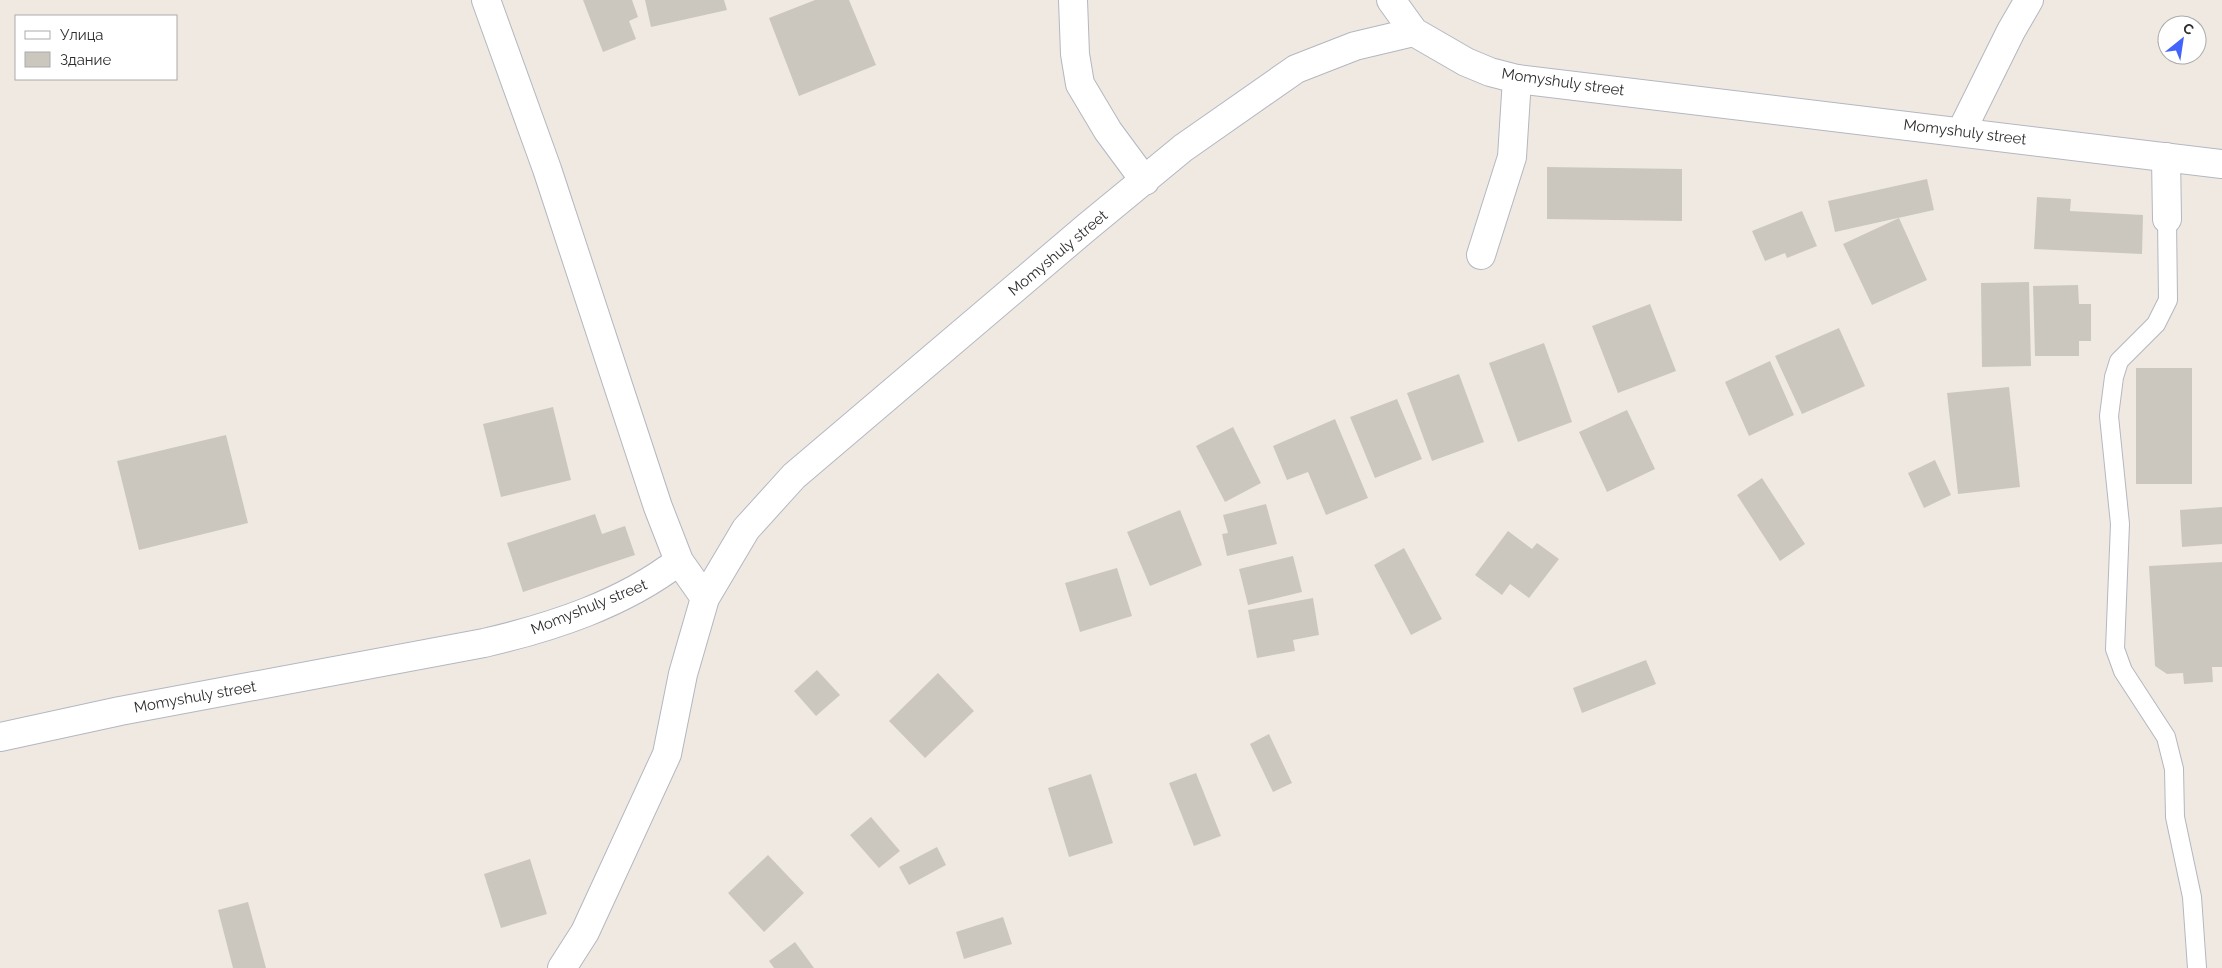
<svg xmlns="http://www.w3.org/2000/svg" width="2222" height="968" font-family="Raleway,sans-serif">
	<rect width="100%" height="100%" fill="#efe9e1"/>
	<path fill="#cbc7bf" d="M583 0H632L638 17 629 21 636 39 603 52Z
		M645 0H724L727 10 651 27Z
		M815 0H849L876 65 799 96 769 18Z
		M1547 167 1682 169V221L1547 219Z
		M1927 179 1934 210 1835 232 1828 201Z
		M2037 197 2071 199 2070 211 2143 215 2142 254 2034 249Z
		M1802 211 1817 246 1787 258 1785 253 1765 261 1752 231Z
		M1899 218 1927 280 1872 305 1843 244Z
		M2029 282 2031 366 1982 367 1981 283Z
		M2078 285 2079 304H2091V341H2079V356H2035L2033 286Z
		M1650 304 1676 371 1618 393 1592 326Z
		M1839 328 1865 386 1802 414 1775 356Z
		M1544 343 1572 422 1518 442 1489 363Z
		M1770 361 1794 415 1749 436 1725 382Z
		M2136 368H2192V484H2136Z
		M1459 374 1484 442 1432 461 1407 393Z
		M2009 387 2020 487 1958 494 1947 393Z
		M1397 399 1422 459 1375 478 1350 417Z
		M553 407 571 480 501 497 483 424Z
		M1627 410 1655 469 1607 492 1579 432Z
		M1335 419 1368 498 1326 515 1308 472 1287 480 1273 446Z
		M1233 427 1261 483 1225 502 1196 446Z
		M226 435 248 523 139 550 117 461Z
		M1935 460 1951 495 1924 508 1908 473Z
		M1762 478 1805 544 1780 561 1737 495Z
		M1266 504 1277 544 1227 556 1222 534 1228 533 1223 515Z
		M2222 507V544L2182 547 2180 510Z
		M1180 510 1202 565 1150 586 1127 532Z
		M595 514 602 534 625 526 635 555 523 592 507 543Z
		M1508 531 1532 549 1537 543 1559 559 1529 598 1510 584 1502 595 1475 575Z
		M1404 548 1442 619 1411 635 1374 565Z
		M1293 556 1302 592 1248 605 1239 569Z
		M2222 562V667H2212L2213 682 2184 684 2183 673 2167 674 2155 666 2149 566Z
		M1117 568 1132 616 1080 632 1065 583Z
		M1313 598 1319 635 1293 640 1295 651 1257 658 1248 610Z
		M1646 660 1656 684 1582 713 1573 688Z
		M817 670 840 695 816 716 794 691Z
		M938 673 974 711 925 758 889 721Z
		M1269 734 1292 783 1273 792 1250 744Z
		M1196 773 1221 836 1194 846 1169 783Z
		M1091 774 1113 843 1069 857 1048 788Z
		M871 817 900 851 879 868 850 835Z
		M937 847 946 865 909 885 899 867Z
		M768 855 804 893 764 932 728 893Z
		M530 859 547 914 501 928 484 874Z
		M248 902 266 968H233L218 910Z
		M1003 917 1012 944 964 959 956 932Z
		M795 942 814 968H774L769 961Z"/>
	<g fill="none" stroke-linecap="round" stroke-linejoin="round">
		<g stroke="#b4b7c1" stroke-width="20">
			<path id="lane" d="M2167 219 2168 300 2156 324 2119 361 2114 377 2109 416 2120 524 2115 649 2123 671 2166 737 2174 769 2175 817 2192 897 2197 968"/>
		</g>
		<g stroke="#b4b7c1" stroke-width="30">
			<path id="street" d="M486 0 547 169 658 507 679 561 705 598
				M1073 0 1075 54 1080 84 1108 131 1145 181
				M1961 132 2011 31 2029 0
				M2166 157 2167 219
				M1481 255 1512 157 1517 79
				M0 737 120 711 484 643C553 627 623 604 679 561
				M562 968 585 932 667 754 683 674 705 598 746 529 794 476 1087 227 1183 148 1296 69 1355 46 1414 32"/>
		</g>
		<g stroke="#b4b7c1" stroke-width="30">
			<path id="secondary" d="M1391 0 1414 32 1466 62 1490 72 1517 79 2222 164"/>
		</g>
		<use href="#lane" stroke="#fff" stroke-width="18"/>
		<use href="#street" stroke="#fff" stroke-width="28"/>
		<use href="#secondary" stroke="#fff" stroke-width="28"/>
	</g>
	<g text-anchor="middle" stroke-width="4.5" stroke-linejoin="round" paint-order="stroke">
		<g font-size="15" fill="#2e2e2e" stroke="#fff">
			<text transform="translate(1563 82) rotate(8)" y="5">Momyshuly street</text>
			<text transform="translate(1965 132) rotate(7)" y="5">Momyshuly street</text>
			<text transform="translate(1058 253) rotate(-40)" y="5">Momyshuly street</text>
			<text transform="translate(589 607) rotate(-22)" y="5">Momyshuly street</text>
			<text transform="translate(195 697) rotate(-10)" y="5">Momyshuly street</text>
		</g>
	</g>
	<rect x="15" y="15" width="162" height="65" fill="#ffffff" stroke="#ababab"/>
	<rect x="25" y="31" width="25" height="8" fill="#ffffff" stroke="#ababab"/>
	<text x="60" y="40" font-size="15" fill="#2e2e2e">Улица</text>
	<rect x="25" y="52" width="25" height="15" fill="#cbc7bf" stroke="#ababab"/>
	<text x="60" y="65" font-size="15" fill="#2e2e2e">Здание</text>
	<g transform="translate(2182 40) rotate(30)"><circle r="24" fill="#ffffff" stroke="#ababab"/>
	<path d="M0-4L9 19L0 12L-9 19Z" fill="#4264fb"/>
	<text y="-8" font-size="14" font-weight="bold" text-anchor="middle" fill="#2e2e2e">С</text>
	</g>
</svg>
